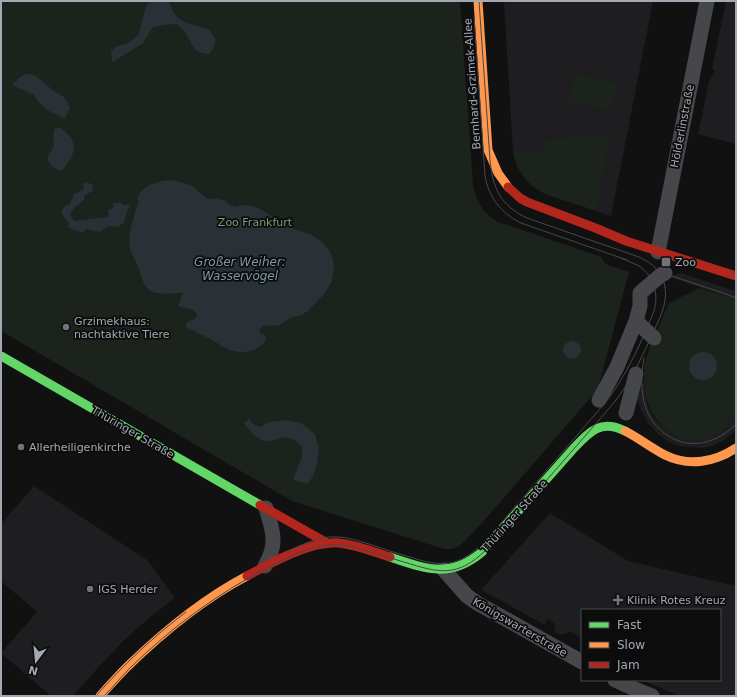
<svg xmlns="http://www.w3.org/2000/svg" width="737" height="697" font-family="'DejaVu Sans',sans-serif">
	<rect width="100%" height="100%" fill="#111112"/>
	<path fill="#1e1e20" d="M504 1H653L611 216 545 194 532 186 527 181 517 166 513 152Z
		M726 1H736V144L698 134 709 82 715 70 712 69Z
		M681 273 735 291 736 292V302L731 298 669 277Z
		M635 384H644L645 394 648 407 654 418 663 427 672 434 681 438 700 440 718 433 736 418V430L723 441 712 446 702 448 678 446 667 441 658 434 648 423 641 410 636 395Z
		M34 486 147 560 175 598 154 614 125 639 96 670 73 696H51L1 653 37 612 1 581V524Z
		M550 513 628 561 736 586V696H680L642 680H720V610H582V638L569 631 568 633 561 635 556 633 554 626 555 624 548 619 545 625 481 590Z"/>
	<path fill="#1c221c" d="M1 1H460L473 183C475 200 483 213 498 222L599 256 603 259 605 264 629 272 598 389 482 523 460 546 452 549H444L292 501 1 331Z
		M575 73 617 84 610 111 568 101Z
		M610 134 597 211 545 194C527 184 517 172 513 152L545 149V140Z
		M699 288 731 298 736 302V418C728 426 720 434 709 438 675 450 645 416 644 384 644 376 644 367 646 359 647 354 650 348 652 342 658 329 663 316 669 303Z"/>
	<path fill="#293136" d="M151 1H165L170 3C171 6 172 10 174 13 181 24 197 26 209 29L216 40 213 49 209 54C189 52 194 43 184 31 182 28 179 26 177 24L164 25 153 27 143 43 126 54 112 62 111 51 117 46 126 44 134 39 139 34 146 6Z
		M25 74H31L36 76 55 92 63 96 70 107 65 119 47 110 37 100 34 95 12 85 19 78Z
		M55 128H61C64 131 68 134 70 137 80 149 69 161 62 171 54 169 50 166 47 158L54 146 53 135Z
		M169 180 177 181 192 186 206 198 211 199H217L224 200 230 205 236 207 245 205 254 206 264 211 273 217 283 225 312 235 321 241 329 250 333 259 334 268 332 281 325 293 308 311 300 316 293 317 286 321 280 325 262 326 259 331 260 333 264 335 267 338C261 350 247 354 234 351 228 350 222 346 217 343 207 337 196 332 186 327V323C190 320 204 318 193 310L178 306 183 293C176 293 159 295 153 292 143 287 142 278 139 269 137 263 133 258 131 252 126 237 134 215 139 201L137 199C142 185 155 182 169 180Z
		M84 182 92 184 93 191 85 195 84 200 74 208 70 214 74 221 108 217 109 209H112L114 206 112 203H121L123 205H129L130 206 127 211 124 222 118 227 108 226 99 232 87 229 82 233 68 227 69 222C61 215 57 209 70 204L74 194 83 190Z
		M563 350a9 9 0 1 1 18 0a9 9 0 1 1-18 0Z
		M689 366a14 14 0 1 1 28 0a14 14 0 1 1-28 0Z
		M249 419 254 425 260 427 268 422 285 420 301 423 315 434 319 450 317 463 313 476 308 484 293 480 302 457V447C299 444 296 440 292 439 282 435 279 440 271 441 258 443 251 432 244 423Z"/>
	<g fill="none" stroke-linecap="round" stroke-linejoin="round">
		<path stroke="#46474a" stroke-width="15" d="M658 252 707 1
			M636 321 654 338
			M599 400 617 367 636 321 640 306V293L661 275 665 273
			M626 413 636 374
			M265 566C278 544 273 531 266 508
			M444 570 467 596 477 603 582 662
			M615 680 637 690 652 696"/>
		<path stroke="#63d668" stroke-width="9" d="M1 356 260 505
			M390 557C426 569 450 579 482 552L574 448C590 431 601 419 625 431"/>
		<path stroke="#ff974d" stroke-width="9" d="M478 1 488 150 498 173 508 187
			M625 431C639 438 651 448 665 455 689 467 715 462 736 448
			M100 696C109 686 118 676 127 667 163 632 203 599 247 576"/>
		<path stroke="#b3261e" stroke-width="9" d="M508 187 520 198 527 202 598 229 626 241 736 276
			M260 505 327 543
			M247 576C272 562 311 541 339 543 357 545 374 552 390 557"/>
		<path stroke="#46484a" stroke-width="1" d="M474 16 485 176C489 198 501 213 521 223L627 260
			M657 271 723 293 736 298
			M644 358C641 377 640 398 649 415 653 424 660 430 667 435 690 451 718 443 736 424
			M287 552C303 544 319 536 336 537 348 537 358 541 369 544 383 549 396 553 410 557 446 569 462 566 489 537L605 403C627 375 641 343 654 311 659 294 654 276 639 266 633 263 627 261 621 258
			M96 696C123 665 153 637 186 612
			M104 696C113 687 122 676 131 667 172 627 218 593 269 567 297 553 318 541 350 546 368 551 386 557 404 562 439 573 457 578 486 550L612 405C629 385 640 361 651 337 658 321 668 305 665 287 663 272 652 263 639 257L527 218C500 205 493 189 490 160L479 1"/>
	</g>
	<g fill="#70747a" stroke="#0c0c0d" stroke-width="1.5">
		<rect x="661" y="257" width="10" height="10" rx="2"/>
		<circle cx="66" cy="327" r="4"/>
		<circle cx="21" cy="447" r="4"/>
		<circle cx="90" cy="589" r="4"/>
		<path d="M616 594h4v4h4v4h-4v4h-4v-4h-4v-4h4z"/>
	</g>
	<g text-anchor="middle" stroke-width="3.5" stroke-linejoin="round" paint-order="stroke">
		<g font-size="11" fill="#a3a9b2" stroke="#0c0c0d">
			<text transform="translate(472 84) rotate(-94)" y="4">Bernhard-Grzimek-Allee</text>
			<text transform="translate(682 126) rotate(-79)" y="4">Hölderlinstraße</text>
			<text transform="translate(133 432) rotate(30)" y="4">Thüringer Straße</text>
			<text transform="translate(514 516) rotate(-48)" y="4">Thüringer Straße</text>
			<text transform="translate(520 627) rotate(30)" y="4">Königswarterstraße</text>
		</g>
		<g font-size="11" fill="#7b9d7b" stroke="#0c0c0d">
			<text x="255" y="226">Zoo Frankfurt</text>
		</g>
		<g font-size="11" fill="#a3a9b2" stroke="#0c0c0d" text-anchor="start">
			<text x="675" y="266">Zoo</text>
			<text x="74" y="325">Grzimekhaus:<tspan x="74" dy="13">nachtaktive Tiere</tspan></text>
			<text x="29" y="451">Allerheiligenkirche</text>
			<text x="98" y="593">IGS Herder</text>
			<text x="627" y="604">Klinik Rotes Kreuz</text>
		</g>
		<g font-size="12" font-style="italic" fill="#7b98ad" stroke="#0c0c0d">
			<text x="240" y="266">Großer Weiher:<tspan x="240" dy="14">Wasservögel</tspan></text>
		</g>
	</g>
	<rect width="737" height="697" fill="none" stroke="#a3a9b2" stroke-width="4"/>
	<rect x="581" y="609" width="140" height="72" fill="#0c0c0d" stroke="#484b4f"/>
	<rect x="589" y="622" width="20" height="6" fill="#63d668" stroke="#484b4f"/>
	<text x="617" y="629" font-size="12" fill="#a3a9b2">Fast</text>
	<rect x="589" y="642" width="20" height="6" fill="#ff974d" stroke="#484b4f"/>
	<text x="617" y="649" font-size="12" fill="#a3a9b2">Slow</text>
	<rect x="589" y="662" width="20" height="6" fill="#b3261e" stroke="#484b4f"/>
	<text x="617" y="669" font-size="12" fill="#a3a9b2">Jam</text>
	<g transform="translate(36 661) rotate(196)" stroke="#0c0c0d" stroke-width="3" paint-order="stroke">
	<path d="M0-3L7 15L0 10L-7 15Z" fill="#a3a9b2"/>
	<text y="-6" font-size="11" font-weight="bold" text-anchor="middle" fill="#a3a9b2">N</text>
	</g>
</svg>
